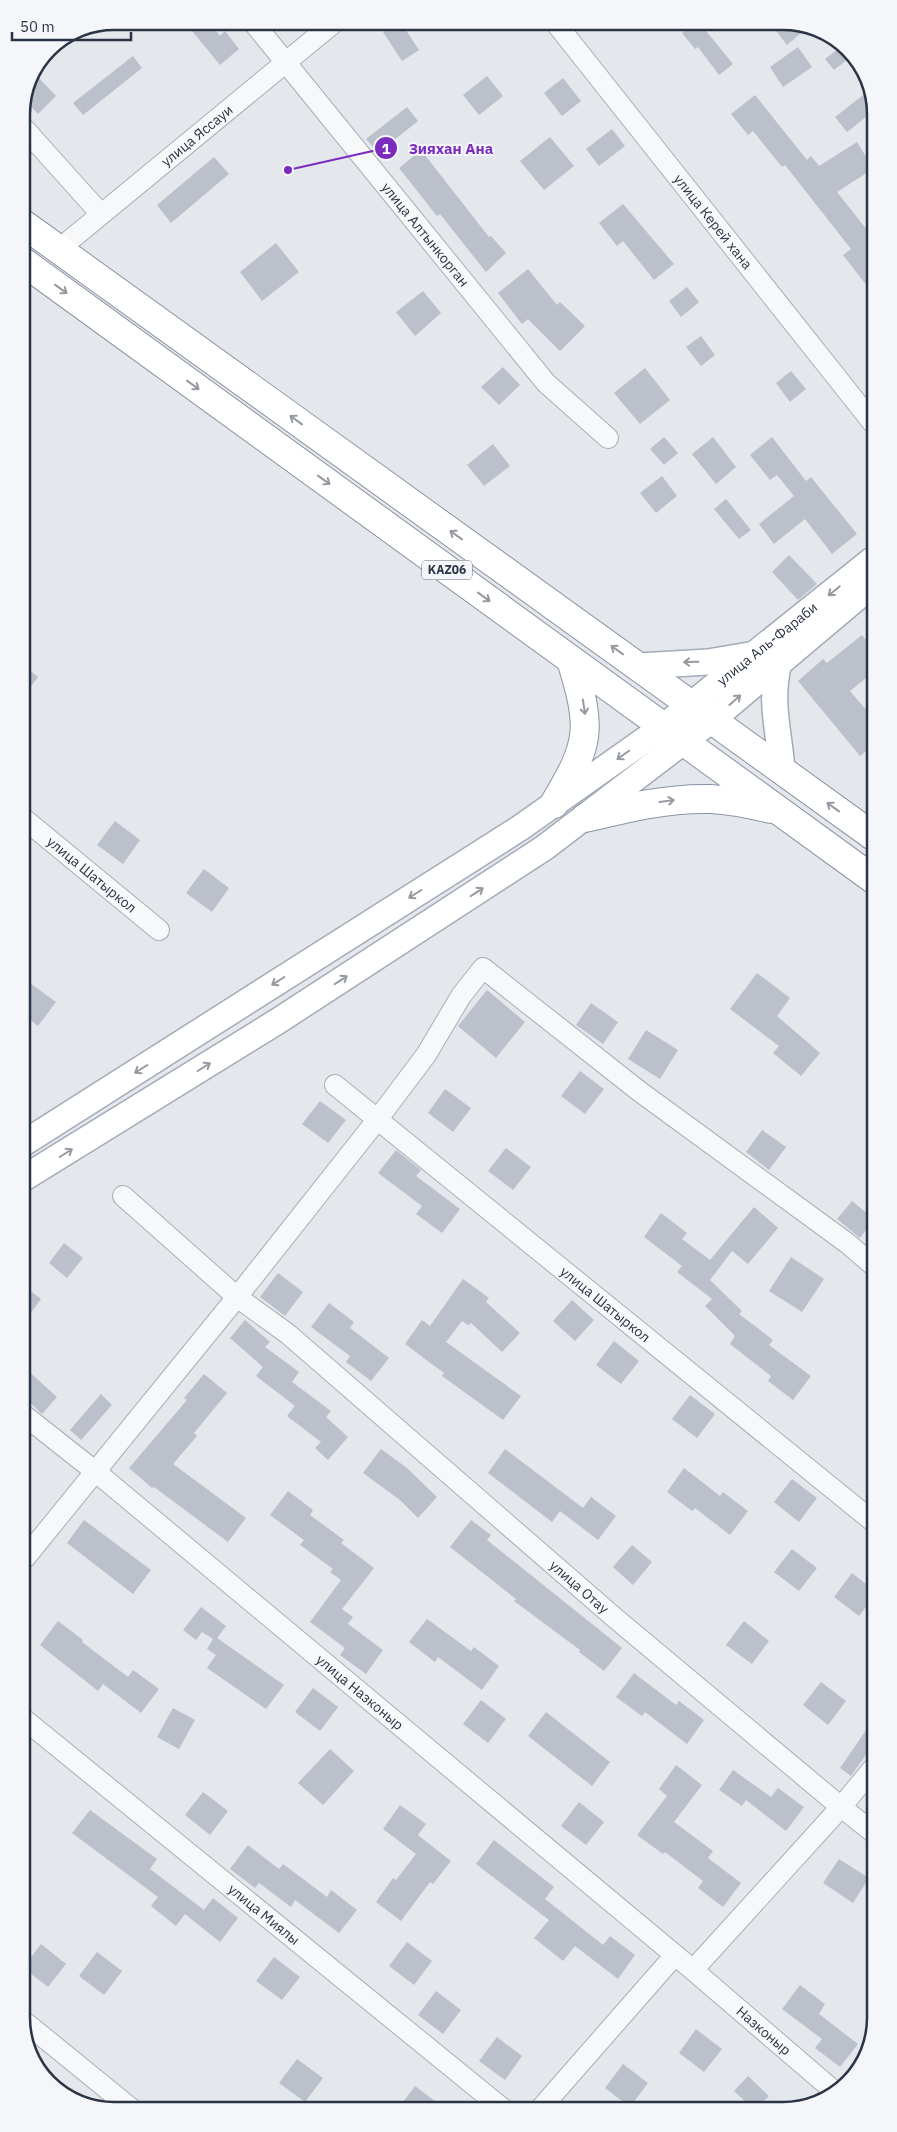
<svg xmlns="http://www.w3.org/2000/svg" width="897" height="2132" font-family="'IBM Plex Sans',sans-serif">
	<rect width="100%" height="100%" fill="#e4e7ec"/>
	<path fill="#bbc0ca" d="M184 21H209L220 36 225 31 239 49 220 65Z
		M400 21 419 50 402 61 383 32Z
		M698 21 733 64 719 75 698 47 695 49 682 33Z
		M779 21H790L807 28 787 45 773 27Z
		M843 45 851 57 834 70 825 59Z
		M798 47 812 67 783 87 770 67Z
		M133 56 142 68 83 115 73 103Z
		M36 75 56 96 38 114 25 100Z
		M487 76 503 96 479 115 463 95Z
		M563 78 581 101 562 116 544 93Z
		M871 89V113L847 132 835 117Z
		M755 95 807 160 811 156 819 166 857 142 871 165V170L837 192 871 235V291L843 255 851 249 785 165 782 167 753 131 748 135 731 114Z
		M407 107 418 121 378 153 366 139Z
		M612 129 625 146 599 166 586 149Z
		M550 137 574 166 544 190 520 161Z
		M421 150 489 237 491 236 506 253 486 272 440 214 437 216 399 168Z
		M214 157 229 174 171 223 157 205Z
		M623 204 674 264 654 280 623 241 617 246 599 223Z
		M276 243 299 272 262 301 240 272Z
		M528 269 557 305 560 302 585 326 560 351 528 319 522 324 498 293Z
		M687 287 699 302 681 317 669 301Z
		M423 291 441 313 415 336 396 312Z
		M701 336 715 355 701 366 686 347Z
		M503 367 520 385 499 405 481 387Z
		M645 368 670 400 640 424 614 393Z
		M791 371 806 389 790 402 776 383Z
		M664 437 678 453 664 465 650 449Z
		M713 437 736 467 716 484 692 454Z
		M772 437 806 481 811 477 857 534 832 554 805 519 774 544 759 524 794 496 777 475 770 480 750 455Z
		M493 444 510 466 484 486 467 465Z
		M662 476 677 496 656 513 640 493Z
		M726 499 751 530 739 539 714 509Z
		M789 555 817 584 798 600 772 572Z
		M862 635 872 648V673L850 691 873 718V746L860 756 798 681 823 659 827 663Z
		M23 665 38 677 23 697Z
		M115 821 140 840 123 864 97 845Z
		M204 869 229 888 212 912 186 893Z
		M757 973 790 998 777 1016 820 1053 801 1076 773 1053 779 1046 730 1009Z
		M30 983 56 1002 38 1026 24 1015V992Z
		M487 990 525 1022 496 1058 458 1026Z
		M591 1003 618 1022 603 1044 576 1025Z
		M646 1030 678 1050 660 1079 628 1059Z
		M580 1071 604 1089 585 1114 561 1096Z
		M445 1089 471 1108 453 1132 428 1113Z
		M320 1101 346 1120 328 1143 302 1124Z
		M762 1130 786 1147 769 1170 746 1152Z
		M506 1148 531 1167 513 1190 488 1171Z
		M396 1150 421 1170 416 1176 460 1209 442 1233 416 1214 422 1206 378 1173Z
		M852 1201 874 1219 860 1238 837 1219Z
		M754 1207 778 1228 748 1264 732 1251 710 1280 742 1311 739 1314 773 1340 769 1345 811 1376 793 1400 768 1381 771 1376 730 1344 735 1336 705 1306 712 1299 677 1272 682 1266 644 1237 661 1213 687 1233 682 1239 710 1260Z
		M64 1243 83 1258 67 1278 49 1263Z
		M791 1257 824 1279 802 1312 769 1291Z
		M278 1273 303 1292 285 1316 260 1297Z
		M463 1279 489 1298 486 1302 520 1333 502 1352 471 1323 468 1325 462 1321 446 1342 521 1396 503 1420 442 1376 444 1373 405 1344 422 1320 430 1326Z
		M24 1286 41 1299 24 1322Z
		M572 1300 594 1320 575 1341 553 1321Z
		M329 1303 354 1322 350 1328 389 1358 371 1381 346 1362 350 1356 311 1327Z
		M245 1320 270 1342 265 1347 299 1372 292 1382 331 1411 326 1417 348 1437 328 1460 315 1448 321 1442 287 1416 295 1406 256 1376 263 1367 230 1338Z
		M614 1341 639 1361 621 1384 596 1365Z
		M24 1367 57 1397 42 1414 25 1398Z
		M204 1374 227 1393 194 1433 197 1436 173 1464 246 1518 228 1542 154 1487 152 1488 129 1468 187 1400 184 1398Z
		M101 1394 112 1405 81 1440 70 1430Z
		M690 1395 715 1414 697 1438 672 1419Z
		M381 1449 407 1468 437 1497 418 1518 400 1500 363 1473Z
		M505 1449 583 1508 591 1497 616 1516 598 1540 560 1511 552 1522 488 1473Z
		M684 1468 720 1496 723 1492 748 1511 730 1535 695 1508 692 1511 667 1492Z
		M792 1479 817 1498 799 1522 774 1502Z
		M288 1491 313 1510 310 1515 344 1540 341 1543 374 1568 342 1609 353 1617 348 1624 383 1650 366 1674 340 1655 345 1648 310 1622 341 1580 330 1572 333 1569 300 1545 304 1540 270 1515Z
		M84 1520 151 1570 133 1594 67 1543Z
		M471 1520 491 1535 487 1540 622 1648 604 1671 579 1652 580 1650 514 1601 516 1599 450 1547Z
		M632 1545 652 1562 633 1585 613 1567Z
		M792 1549 817 1568 799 1591 774 1572Z
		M852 1573 875 1591V1595L859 1616 834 1597Z
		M201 1607 226 1626 217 1638 284 1685 266 1709 207 1668 216 1655 207 1649 213 1639 202 1632 196 1640 183 1630Z
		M427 1619 471 1651 474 1647 499 1666 482 1690 438 1657 435 1662 409 1642Z
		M58 1621 83 1640 82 1642 128 1677 133 1670 159 1689 141 1713 103 1684 98 1691 40 1645Z
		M744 1621 769 1641 752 1664 726 1645Z
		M634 1673 676 1705 679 1701 704 1720 687 1744 645 1712 642 1716 616 1697Z
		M821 1682 846 1701 828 1725 803 1705Z
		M313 1688 338 1707 320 1731 295 1712Z
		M481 1700 506 1719 488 1743 463 1724Z
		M173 1708 195 1720 179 1749 157 1737Z
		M546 1712 610 1762 592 1786 528 1736Z
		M875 1717V1742L851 1776 840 1768Z
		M330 1749 354 1771 323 1805 298 1783Z
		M676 1765 702 1785 674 1822 713 1851 708 1858 741 1883 723 1907 698 1888 703 1881 665 1852 663 1854 637 1835 667 1796 659 1789Z
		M733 1770 771 1797 778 1788 804 1807 786 1831 746 1800 742 1806 719 1790Z
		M203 1792 228 1811 210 1835 185 1815Z
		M579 1802 604 1822 586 1845 561 1826Z
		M400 1805 426 1824 418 1835 451 1861 433 1884 430 1882 401 1921 376 1902 393 1878 396 1880 416 1854 383 1829Z
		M90 1810 157 1859 150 1869 204 1910 213 1898 238 1918 220 1942 185 1914 176 1926 151 1906 158 1897 72 1833Z
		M494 1840 554 1887 545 1899 603 1945 610 1936 635 1955 618 1979 575 1946 563 1961 534 1938 549 1920 476 1864Z
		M248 1845 279 1869 283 1864 327 1897 331 1890 357 1910 339 1933 295 1900 291 1907 259 1883 255 1888 230 1869Z
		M839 1859 869 1878 853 1903 823 1883Z
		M407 1942 432 1961 414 1985 389 1966Z
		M41 1944 66 1964 48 1987 26 1970V1964Z
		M97 1952 122 1971 104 1995 79 1976Z
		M274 1957 300 1977 282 2000 256 1981Z
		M800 1985 825 2004 819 2014 858 2044 840 2067 815 2048 822 2039 782 2009Z
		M436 1991 461 2010 443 2034 418 2015Z
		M696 2029 722 2049 704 2072 679 2053Z
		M497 2037 522 2056 505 2080 479 2061Z
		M297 2059 323 2078 305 2102 279 2083Z
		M623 2064 648 2083 630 2107 605 2088Z
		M748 2076 769 2096 759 2106H750L734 2091Z
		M415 2086 444 2108 398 2109Z"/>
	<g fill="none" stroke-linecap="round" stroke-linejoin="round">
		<g stroke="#a9aeb7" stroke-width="22">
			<g id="minor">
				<path id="s1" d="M252 21 546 383 608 438"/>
				<path id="s2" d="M554 21 872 422"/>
				<path d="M21 125 100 213"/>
				<path id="s3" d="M58 250 336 21"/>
				<path id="s4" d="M23 818 159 930"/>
				<path id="s5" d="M335 1085 875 1523"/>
				<path id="s6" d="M123 1196 237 1297 288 1334 615 1618 841 1807 875 1834"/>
				<path id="s7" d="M25 1416 96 1472 693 1970 834 2091"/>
				<path d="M25 1558 237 1297 377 1120 426 1055 461 996 483 968 639 1091 847 1243 874 1266"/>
				<path id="s8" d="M25 1720 502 2108"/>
				<path d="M693 1970 841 1807 875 1766"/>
				<path d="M26 2023 133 2110"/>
				<path d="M541 2108 675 1955"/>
			</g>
		</g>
		<g stroke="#a3abb8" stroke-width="28">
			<g id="major">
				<path d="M779 662C769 703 779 729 782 770"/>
				<path d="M639 666 708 662 755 654"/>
				<path id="s9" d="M24 1143 520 828 663 727 872 560"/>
				<path d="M24 1178 278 1021 544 848 713 719 872 585"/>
			</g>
		</g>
		<g stroke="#8b94a3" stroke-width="30">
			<path id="highway" d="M22 223 873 836
				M22 261 873 879
				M554 804C591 742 592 729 571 660
				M585 818C626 808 667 798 710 799 730 800 751 804 771 809"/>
		</g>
		<use href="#minor" stroke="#f7f8fa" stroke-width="20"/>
		<use href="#major" stroke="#fff" stroke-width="25"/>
		<use href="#highway" stroke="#fff" stroke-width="28"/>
	</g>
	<defs><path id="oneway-shaft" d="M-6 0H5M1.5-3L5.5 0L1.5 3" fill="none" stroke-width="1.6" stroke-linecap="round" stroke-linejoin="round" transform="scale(1.25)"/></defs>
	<g stroke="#959aa2">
		<use href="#oneway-shaft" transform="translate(61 289) rotate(36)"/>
		<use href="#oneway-shaft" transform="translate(193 385) rotate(36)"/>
		<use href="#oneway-shaft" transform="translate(296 420) rotate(-144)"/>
		<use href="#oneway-shaft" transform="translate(324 480) rotate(36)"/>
		<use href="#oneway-shaft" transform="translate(456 535) rotate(-144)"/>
		<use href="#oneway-shaft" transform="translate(834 591) rotate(141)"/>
		<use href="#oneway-shaft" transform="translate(484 597) rotate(36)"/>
		<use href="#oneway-shaft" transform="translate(617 650) rotate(-144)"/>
		<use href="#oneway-shaft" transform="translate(691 662) rotate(179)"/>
		<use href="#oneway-shaft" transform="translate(735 700) rotate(-41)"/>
		<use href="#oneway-shaft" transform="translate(584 707) rotate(81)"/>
		<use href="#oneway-shaft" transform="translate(623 755) rotate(145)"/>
		<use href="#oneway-shaft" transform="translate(667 801) rotate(-8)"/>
		<use href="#oneway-shaft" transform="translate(833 807) rotate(-144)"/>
		<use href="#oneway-shaft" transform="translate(477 892) rotate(-33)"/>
		<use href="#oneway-shaft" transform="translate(415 894) rotate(148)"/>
		<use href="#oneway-shaft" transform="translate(341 980) rotate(-33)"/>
		<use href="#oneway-shaft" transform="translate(278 981) rotate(148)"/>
		<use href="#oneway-shaft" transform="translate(204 1067) rotate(-32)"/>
		<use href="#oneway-shaft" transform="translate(141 1069) rotate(148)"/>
		<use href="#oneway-shaft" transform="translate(66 1153) rotate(-32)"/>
	</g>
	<g text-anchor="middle" stroke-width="4" stroke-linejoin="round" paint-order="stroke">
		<rect fill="#f4f6f9" stroke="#676e7b" stroke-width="1" x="422" y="560.5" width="50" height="19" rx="4"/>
		<g font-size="12" font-weight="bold" fill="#2b3445">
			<text x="447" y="574">KАZ06</text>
		</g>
		<g font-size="14" fill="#2b3445" stroke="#f4f6f9">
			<text dy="5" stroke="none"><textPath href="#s3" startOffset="180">улица Яссауи</textPath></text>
			<text dy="5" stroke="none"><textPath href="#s2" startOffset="256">улица Керей хана</textPath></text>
			<text dy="5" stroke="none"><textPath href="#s1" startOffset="275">улица Алтынкорган</textPath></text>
			<text dy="5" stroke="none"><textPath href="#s9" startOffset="896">улица Аль-Фараби</textPath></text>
			<text dy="5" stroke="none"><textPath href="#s4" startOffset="89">улица Шатыркол</textPath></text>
			<text dy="5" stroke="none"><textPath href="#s5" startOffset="348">улица Шатыркол</textPath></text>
			<text dy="5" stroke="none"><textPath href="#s6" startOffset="601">улица Отау</textPath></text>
			<text dy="5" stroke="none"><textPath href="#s7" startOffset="434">улица Назконыр</textPath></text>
			<text dy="5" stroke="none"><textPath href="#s8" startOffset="308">улица Миялы</textPath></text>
			<text dy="5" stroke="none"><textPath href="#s7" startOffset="961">Назконыр</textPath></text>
		</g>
	</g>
	<path d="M0 0H897V2132H0ZM114 30H783A84 84 0 0 1 867 114V2018A84 84 0 0 1 783 2102H114A84 84 0 0 1 30 2018V114A84 84 0 0 1 114 30Z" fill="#f4f6f9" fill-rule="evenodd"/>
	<path fill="none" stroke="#2b3445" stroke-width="2.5" d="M114 30H783A84 84 0 0 1 867 114V2018A84 84 0 0 1 783 2102H114A84 84 0 0 1 30 2018V114A84 84 0 0 1 114 30Z"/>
	<path fill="none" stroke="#7b2cbf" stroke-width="2" d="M288 170L386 148"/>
	<g fill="#7b2cbf" stroke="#f4f6f9" stroke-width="2">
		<circle cx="288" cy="170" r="5"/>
		<circle cx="386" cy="148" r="12"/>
	</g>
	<g font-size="15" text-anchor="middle" font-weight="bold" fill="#fff">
		<text x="386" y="154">1</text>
	</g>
	<g font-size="15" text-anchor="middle" font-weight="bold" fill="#7b2cbf" stroke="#f4f6f9" stroke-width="4" stroke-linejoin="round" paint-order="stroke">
		<text x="451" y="154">Зияхан Ана</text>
	</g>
	<path d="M12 32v8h119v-8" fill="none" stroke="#2b3445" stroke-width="2.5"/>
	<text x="20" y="32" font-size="15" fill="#2b3445" stroke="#f4f6f9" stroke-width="4" paint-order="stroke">50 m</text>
</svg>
